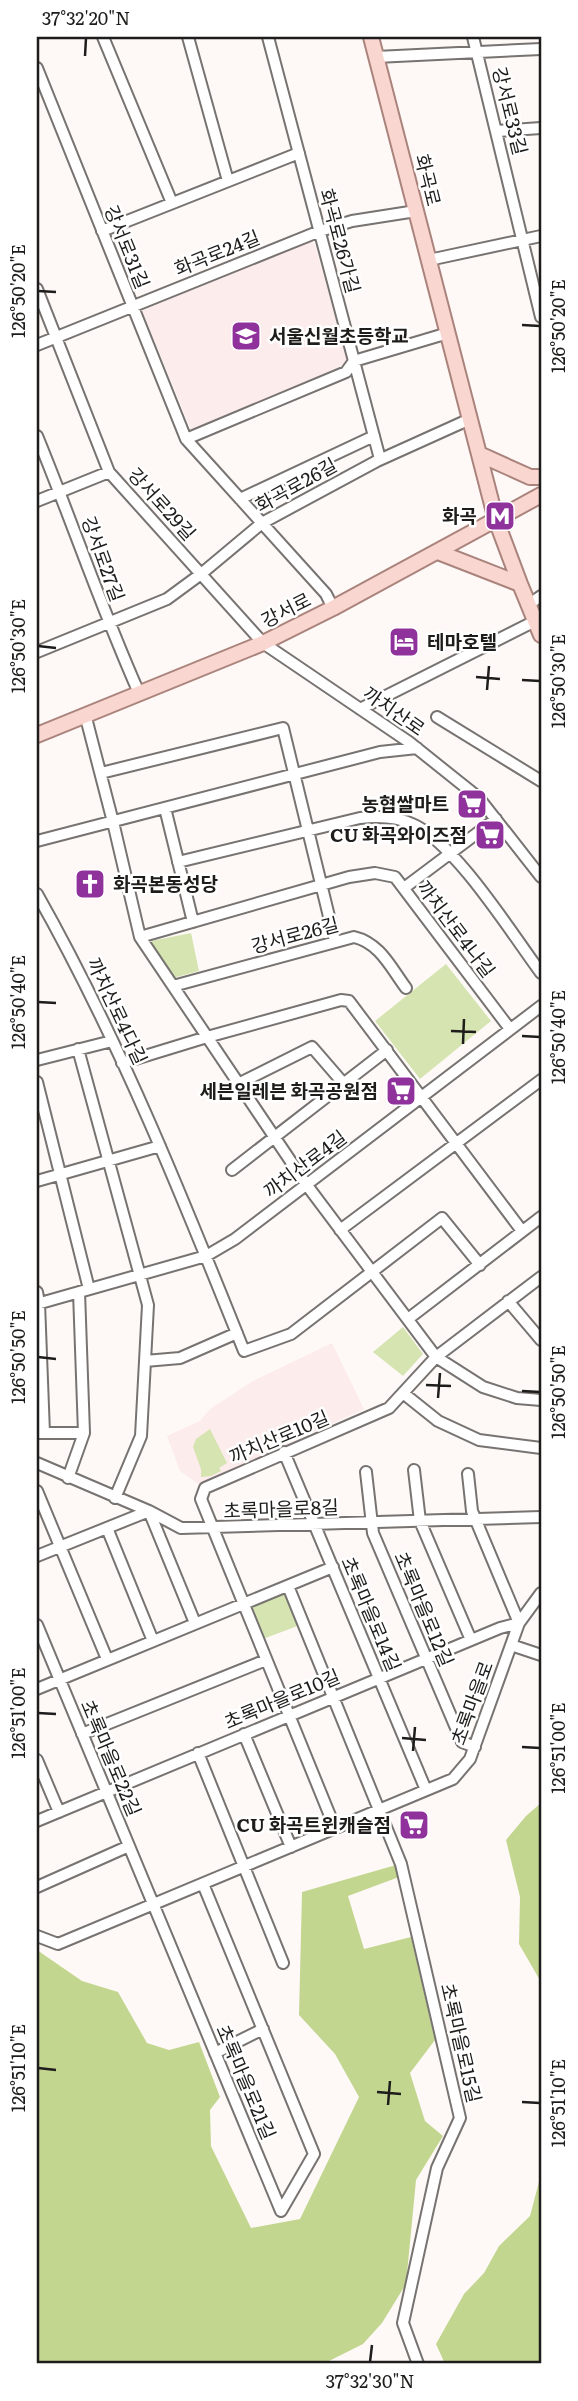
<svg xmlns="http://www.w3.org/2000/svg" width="578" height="2401" font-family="Literata,'Noto Sans KR',serif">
	<rect width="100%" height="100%" fill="#fef9f7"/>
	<path fill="#fceceb" d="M310 240 315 245 348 363 192 432 141 308Z
		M332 1343 364 1409 200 1485 180 1471 167 1436 200 1421 210 1409 253 1381Z"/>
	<path fill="#d5e4b0" d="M191 933 199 971 173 978 151 941Z
		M446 964 491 1021 420 1079 375 1021Z
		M403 1327 423 1354 403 1376 373 1352Z
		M210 1429 227 1463 219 1468 221 1471 211 1476 201 1477V1469L193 1447 196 1439Z
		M287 1593 300 1625 263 1639 251 1607Z"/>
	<path fill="#c3d690" d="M541 1803V1982L519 1944 520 1897 506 1840 526 1816Z
		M396 1865 399 1877 348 1896 364 1949 411 1937 435 2040 410 2073 425 2121 443 2136 416 2180 406 2284 382 2323 363 2344 323 2364H37V1950L82 1981 118 1992 147 2043 169 2050 199 2042 220 2097 210 2110 211 2146 251 2228 300 2219 359 2097 335 2054 299 2015 302 1892Z
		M541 2174V2364H445L436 2344 464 2294 484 2273 499 2246 530 2216Z"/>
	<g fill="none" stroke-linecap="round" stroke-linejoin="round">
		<g stroke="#777371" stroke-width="14">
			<path id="minor" d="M103 37 172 203
				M188 37 228 181
				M268 37 380 459
				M473 37 541 317
				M376 57 541 49
				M37 68 186 439 326 594 333 608
				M497 131 541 128
				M102 231 299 153
				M429 260 541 236
				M37 289 109 472 263 643 409 742 479 798 541 877
				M37 345 320 231 352 221 416 211
				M37 436C72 521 101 608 139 693
				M186 439 346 372 354 361 448 333
				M240 499 374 436
				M37 501 109 472
				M528 605 541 596
				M37 652 167 599 201 574 262 523 377 461 470 419
				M360 709 535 621
				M85 714 113 822 140 937 306 1184 436 1357 483 1387 517 1398 541 1400
				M437 717 541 781
				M101 773 283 728 335 941
				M165 808 193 922
				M37 841 380 752 417 748
				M178 862 360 818C378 816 395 816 412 824 454 841 512 934 541 973
				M404 888 496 819
				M37 894C119 1039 182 1196 244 1351L291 1334 442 1218 480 1265
				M140 937 349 877 375 873 395 877 510 1029
				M173 986 354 937C380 943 391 968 406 988
				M78 1049 148 1305 141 1436 115 1498
				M37 1060 112 1041
				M122 1063 207 1037 341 1000 349 1001 522 1231
				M37 1082 89 1289
				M238 1084 312 1047 344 1084
				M232 1170 387 1050
				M37 1181 160 1146
				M340 1230 541 1080
				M37 1292 39 1303 44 1433
				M508 1301 541 1340
				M37 1304 206 1256 235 1239 541 1006
				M408 1319 541 1217
				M145 1361 180 1358 237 1333
				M403 1393 438 1421 479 1440 541 1448
				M38 1433H84
				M284 1452 426 1790
				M37 1463 149 1511 181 1528 541 1517
				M414 1470 420 1521 471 1640
				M366 1472 373 1533 462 1742 475 1747
				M68 1478 84 1433 79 1292
				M37 1491 107 1659
				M107 1528 153 1641
				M37 1556 149 1511 195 1623
				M288 1586 401 1864 460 2118 437 2168 403 2323 418 2364
				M37 1625 281 2211 314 2154 203 1884
				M511 1645 541 1655
				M37 1689 333 1567
				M82 1734 266 1660
				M244 1734 291 1847
				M198 1753 283 1963
				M37 1760 59 1812
				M37 1821 500 1628 519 1623 472 1511 468 1474
				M335 1828 201 1499 205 1488 389 1408 436 1357 541 1277
				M37 1887 129 1846
				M37 1936 58 1944 453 1779 470 1759 519 1623 541 1593
				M215 2053 263 2029"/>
		</g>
		<g stroke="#aa847c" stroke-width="18">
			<path id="major" d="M371 37 496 520 520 584 541 635
				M479 454 530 477H541
				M438 552 520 584
				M37 735 263 643 333 608 541 495"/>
		</g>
		<use href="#minor" stroke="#fff" stroke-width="10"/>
		<use href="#major" stroke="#f9d6d0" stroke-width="14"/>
	</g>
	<path fill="none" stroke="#1e1d1c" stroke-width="2.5" d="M85 56 86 38M38 291 56 292M522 325 540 326M38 646 56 648M476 677 500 679M522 680 540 681M487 690 489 666M38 1002 56 1003M451 1031 476 1032M522 1036 540 1037M463 1044 464 1019M38 1357 56 1359M426 1385 451 1386M522 1391 540 1392M438 1398 440 1373M38 1713 56 1714M402 1738 426 1740M522 1747 540 1748M413 1751 415 1727M38 2068 56 2070M377 2092 401 2094M522 2102 540 2103M388 2105 390 2081M370 2362 372 2345"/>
	<defs>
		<g id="school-square" transform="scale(1.575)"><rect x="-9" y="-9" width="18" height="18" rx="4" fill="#8f329c" stroke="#fff"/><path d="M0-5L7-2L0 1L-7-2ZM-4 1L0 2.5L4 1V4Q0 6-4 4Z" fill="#fff"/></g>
		<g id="metro-square" transform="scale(1.575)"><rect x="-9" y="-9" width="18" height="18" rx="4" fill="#8f329c" stroke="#fff"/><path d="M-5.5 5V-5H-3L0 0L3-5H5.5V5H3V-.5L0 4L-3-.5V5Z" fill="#fff"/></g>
		<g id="hotel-square" transform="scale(1.575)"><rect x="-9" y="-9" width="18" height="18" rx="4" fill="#8f329c" stroke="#fff"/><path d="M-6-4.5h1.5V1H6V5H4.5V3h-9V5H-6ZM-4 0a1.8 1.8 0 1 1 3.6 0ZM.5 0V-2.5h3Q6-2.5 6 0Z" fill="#fff"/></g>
		<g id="supermarket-square" transform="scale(1.575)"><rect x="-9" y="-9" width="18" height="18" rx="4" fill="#8f329c" stroke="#fff"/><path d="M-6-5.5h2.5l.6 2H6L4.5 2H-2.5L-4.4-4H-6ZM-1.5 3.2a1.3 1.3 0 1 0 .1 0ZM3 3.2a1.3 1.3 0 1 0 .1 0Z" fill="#fff"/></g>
		<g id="church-square" transform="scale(1.575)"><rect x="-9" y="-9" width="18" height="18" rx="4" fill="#8f329c" stroke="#fff"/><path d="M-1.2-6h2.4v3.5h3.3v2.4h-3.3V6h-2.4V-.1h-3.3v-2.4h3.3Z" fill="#fff"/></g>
	</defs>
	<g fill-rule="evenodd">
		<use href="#school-square" x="246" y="336"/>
		<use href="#metro-square" x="500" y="516"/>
		<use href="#hotel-square" x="404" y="642"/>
		<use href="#supermarket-square" x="472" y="804"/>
		<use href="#supermarket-square" x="490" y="835"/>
		<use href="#church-square" x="90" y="884"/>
		<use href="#supermarket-square" x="401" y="1091"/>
		<use href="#supermarket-square" x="414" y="1825"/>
	</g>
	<g text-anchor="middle" stroke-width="5" stroke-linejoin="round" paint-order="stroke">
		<g font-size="19" fill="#1e1d1c" stroke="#fff">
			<text transform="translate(510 111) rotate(76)" y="7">강서로33길</text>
			<text transform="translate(428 180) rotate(76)" y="7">화곡로</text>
			<text transform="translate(340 241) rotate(75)" y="7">화곡로26가길</text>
			<text transform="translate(127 247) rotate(68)" y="7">강서로31길</text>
			<text transform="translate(217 253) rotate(-22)" y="7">화곡로24길</text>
			<text transform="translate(296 485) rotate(-29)" y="7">화곡로26길</text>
			<text transform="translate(162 504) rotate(48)" y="7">강서로29길</text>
			<text transform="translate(103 559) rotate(70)" y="7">강서로27길</text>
			<text transform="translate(286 610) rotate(-27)" y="7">강서로</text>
			<text transform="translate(394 711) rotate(35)" y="7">까치산로</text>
			<text transform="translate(456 929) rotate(53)" y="7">까치산로4나길</text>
			<text transform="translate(295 935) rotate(-15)" y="7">강서로26길</text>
			<text transform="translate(117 1011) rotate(65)" y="7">까치산로4다길</text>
			<text transform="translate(305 1164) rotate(-37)" y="7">까치산로4길</text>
			<text transform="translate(279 1437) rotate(-23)" y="7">까치산로10길</text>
			<text transform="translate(281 1509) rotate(-2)" y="7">초록마을로8길</text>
			<text transform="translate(424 1609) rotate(67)" y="7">초록마을로12길</text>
			<text transform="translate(371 1614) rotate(67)" y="7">초록마을로14길</text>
			<text transform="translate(282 1699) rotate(-23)" y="7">초록마을로10길</text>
			<text transform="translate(472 1703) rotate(-70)" y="7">초록마을로</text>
			<text transform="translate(111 1758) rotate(67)" y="7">초록마을로22길</text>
			<text transform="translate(461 2043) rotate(77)" y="7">초록마을로15길</text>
			<text transform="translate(246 2082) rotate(67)" y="7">초록마을로21길</text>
		</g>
		<g font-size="19" font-weight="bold" fill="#1e1d1c" stroke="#fff" text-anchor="end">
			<text x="269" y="343" text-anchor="start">서울신월초등학교</text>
			<text x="477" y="523">화곡</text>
			<text x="427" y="649" text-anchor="start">테마호텔</text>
			<text x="449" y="811">농협쌀마트</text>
			<text x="467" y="842">CU 화곡와이즈점</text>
			<text x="113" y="891" text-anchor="start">화곡본동성당</text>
			<text x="378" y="1098">세븐일레븐 화곡공원점</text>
			<text x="391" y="1832">CU 화곡트윈캐슬점</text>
		</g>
	</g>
	<rect width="578" height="2401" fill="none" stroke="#ffffff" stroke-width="77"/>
	<rect x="38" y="38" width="502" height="2324" fill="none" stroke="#1e1d1c" stroke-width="2.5"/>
	<g font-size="18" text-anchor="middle" fill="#1e1d1c">
		<text x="86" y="25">37°32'20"N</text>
		<text transform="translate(19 291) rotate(-90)" y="6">126°50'20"E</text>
		<text transform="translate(559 326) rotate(-90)" y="6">126°50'20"E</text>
		<text transform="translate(19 646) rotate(-90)" y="6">126°50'30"E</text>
		<text transform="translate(559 681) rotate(-90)" y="6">126°50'30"E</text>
		<text transform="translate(19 1002) rotate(-90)" y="6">126°50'40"E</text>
		<text transform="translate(559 1037) rotate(-90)" y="6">126°50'40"E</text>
		<text transform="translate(19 1357) rotate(-90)" y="6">126°50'50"E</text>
		<text transform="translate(559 1392) rotate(-90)" y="6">126°50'50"E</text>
		<text transform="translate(19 1713) rotate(-90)" y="6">126°51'00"E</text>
		<text transform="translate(559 1748) rotate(-90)" y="6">126°51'00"E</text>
		<text transform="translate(19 2068) rotate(-90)" y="6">126°51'10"E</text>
		<text transform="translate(559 2103) rotate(-90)" y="6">126°51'10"E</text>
		<text x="370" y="2388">37°32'30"N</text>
	</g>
</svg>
